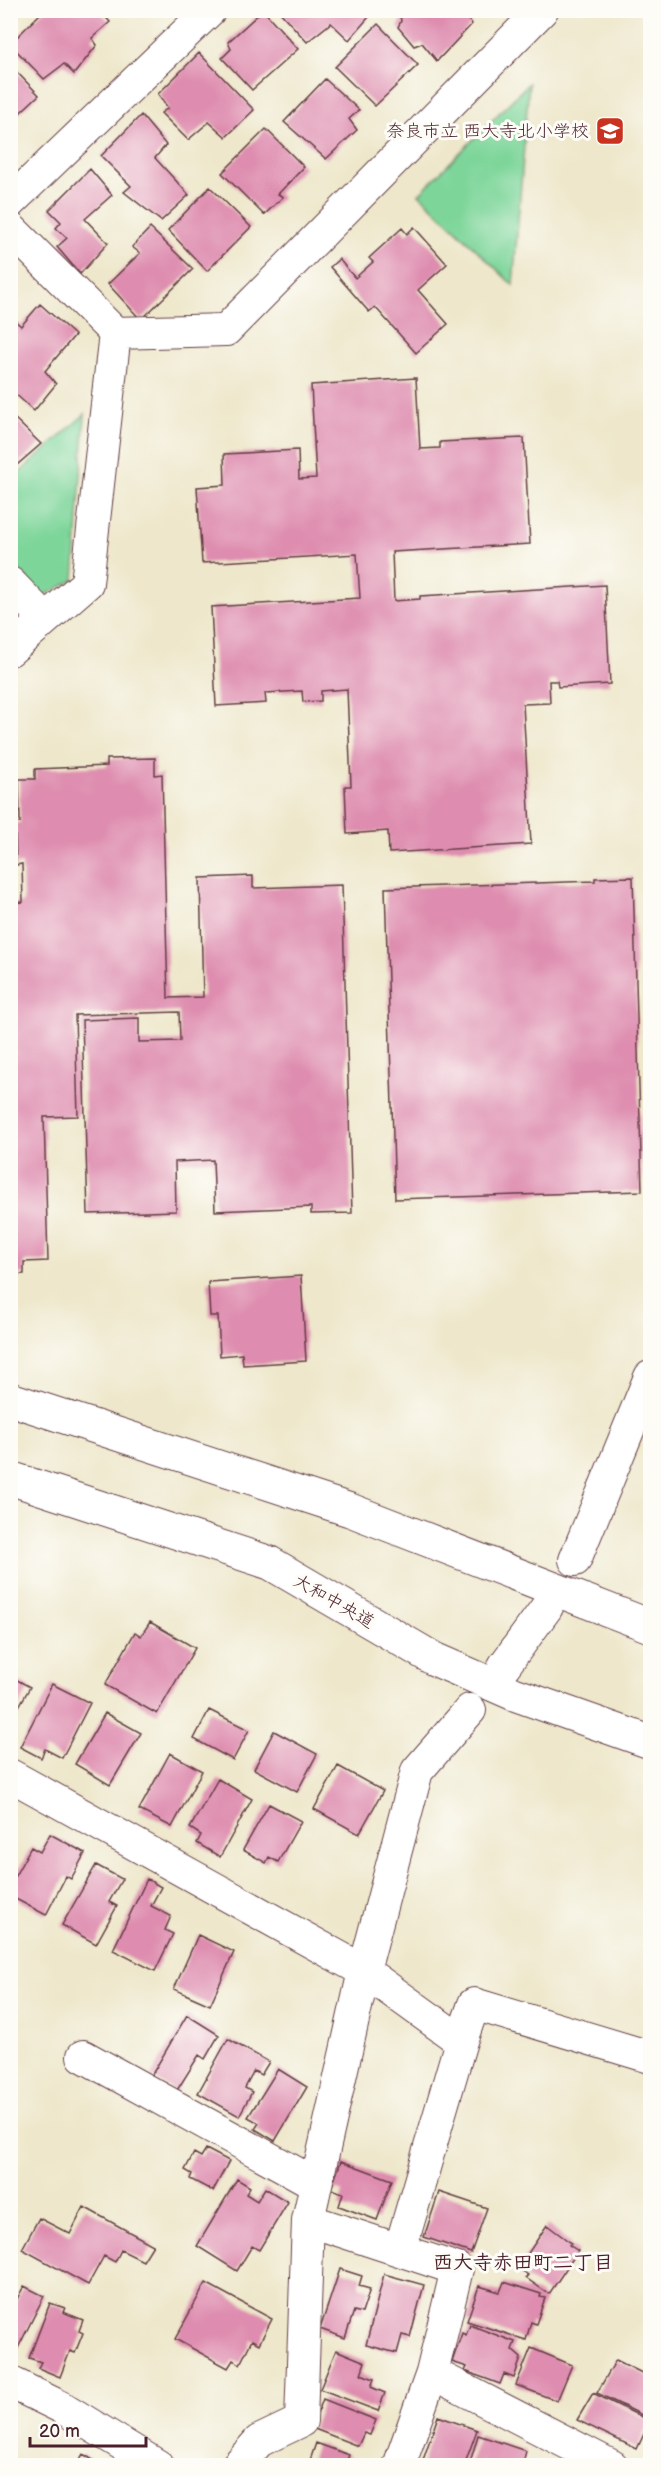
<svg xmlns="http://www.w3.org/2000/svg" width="661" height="2476" font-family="'Balsamiq Sans','Klee One',sans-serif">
	<rect width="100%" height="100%" fill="#fdfcf7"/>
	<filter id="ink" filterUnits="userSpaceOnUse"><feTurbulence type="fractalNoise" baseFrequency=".0167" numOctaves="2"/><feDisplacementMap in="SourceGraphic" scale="12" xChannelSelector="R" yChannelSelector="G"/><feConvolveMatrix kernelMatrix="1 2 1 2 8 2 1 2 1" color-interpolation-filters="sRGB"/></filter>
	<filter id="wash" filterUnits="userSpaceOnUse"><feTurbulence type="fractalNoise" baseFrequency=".008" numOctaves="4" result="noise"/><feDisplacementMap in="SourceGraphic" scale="24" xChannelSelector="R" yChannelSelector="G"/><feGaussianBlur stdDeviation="1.35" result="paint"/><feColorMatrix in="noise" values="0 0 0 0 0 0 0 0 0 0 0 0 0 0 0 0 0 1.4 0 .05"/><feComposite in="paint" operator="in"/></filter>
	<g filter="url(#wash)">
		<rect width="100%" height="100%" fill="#eee7cb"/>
		<path fill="#7dd59a" stroke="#647a62" stroke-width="1.5" d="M529 83 513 285 419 194Z
			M85 414 74 580 43 596 11 562 10 481Z"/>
		<g id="blocks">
			<path fill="#de8caf" d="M44 10H99L110 22 92 38 97 45 74 74 64 64 44 79 10 44Z
				M263 10 298 49 252 90 222 58 231 49 228 42Z
				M278 10H375L349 40 331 23 307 42Z
				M399 10H465L462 13 472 24 437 61 422 43 414 46 398 27 401 21Z
				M378 24 418 65 375 106 335 67Z
				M199 53 254 110 226 137 209 122 188 140 161 113 168 108 158 94Z
				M10 65 39 95 10 122Z
				M325 79 359 110 349 119 357 130 326 159 284 122Z
				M141 115 166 145 155 158 189 195 161 221 124 192 131 186 101 156Z
				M266 129 304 167 278 194 283 197 264 215 222 173Z
				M90 169 112 195 85 219 108 243 80 274 57 247 67 238 56 228 61 222 49 210Z
				M210 187 251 227 207 271 168 230Z
				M414 227 447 264 418 290 448 324 416 353 375 307 369 312 330 267 339 259 355 278 373 262 369 258 402 228 407 234Z
				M150 228 193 269 141 320 108 284 140 253 132 247Z
				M40 304 75 335 45 371 56 384 34 411 10 389V323L14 320 21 326Z
				M416 378 420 449 440 448V442L524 438 530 544 392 552 394 601 420 599V596L605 585 610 684 558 687 557 681H549L550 703 523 704 531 844 389 853 388 831 347 834 345 786H351L347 689 321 691V701L303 702 302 691 265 693 266 703 216 706 211 607 360 598 357 554 202 563 197 487 225 485 224 454 298 450 299 479 316 478 311 385Z
				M10 414 41 444 10 471Z
				M155 758V775L162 774 168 998 203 997 200 878 253 876V888L342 885 352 1213 311 1214V1207L215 1211 213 1160 175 1162 176 1211 88 1214 82 1020 139 1018V1042L180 1041 179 1012 75 1015 78 1116 44 1117 48 1261 24 1262V1274L10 1275V903L23 902 22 864 16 865 15 823H20L19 779H35V769L107 766V759Z
				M633 877 642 1191 395 1199 385 888 595 881V878Z
				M301 1276 306 1361 243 1365 242 1354 220 1356 218 1316H210L208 1282Z
				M150 1622 195 1648 157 1714 105 1685 135 1632 141 1636Z
				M10 1676 30 1687 10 1722Z
				M52 1684 90 1703 62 1758 45 1749 41 1758 20 1747Z
				M209 1710 249 1730 233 1760 194 1739Z
				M105 1713 141 1733 110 1785 75 1764Z
				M274 1731 317 1754 297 1792 254 1769Z
				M170 1753 202 1771 172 1827 139 1810Z
				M338 1766 383 1791 359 1834 314 1809Z
				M218 1779 252 1799 220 1857 197 1843 201 1835 190 1828Z
				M269 1804 301 1821 278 1862 269 1857 266 1863 243 1850Z
				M50 1834 85 1853 71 1879 66 1876 46 1915 10 1896V1885L31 1847 40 1852Z
				M96 1865 122 1879 109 1902 117 1906 96 1944 62 1925Z
				M147 1879 161 1887 151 1906 171 1916 165 1930 173 1934 155 1971 113 1950Z
				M198 1935 234 1952 210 2005 174 1989Z
				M187 2015 219 2035 205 2059 199 2055 176 2092 151 2076Z
				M228 2039 269 2062 261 2075 254 2071 245 2088 252 2092 239 2116 198 2093Z
				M278 2069 307 2087 275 2141 255 2129 259 2123 248 2117Z
				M206 2149 229 2161 213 2191 190 2179 192 2174 185 2170 194 2153 201 2157Z
				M341 2161 392 2180 377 2220 339 2206 343 2193 331 2189Z
				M237 2179 250 2187 246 2194 257 2201 265 2188 288 2202 259 2250 252 2246 237 2271 197 2246Z
				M439 2192 487 2208 471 2253 424 2237Z
				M84 2207 153 2245 143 2261 121 2250 115 2262 104 2256 88 2285 22 2249 39 2218 70 2234Z
				M547 2225 571 2243 569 2245 578 2251 549 2294 526 2278 528 2275 518 2268Z
				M340 2269 362 2276 359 2286 370 2289 362 2313 354 2311 345 2338 320 2329Z
				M384 2274 424 2285 410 2337 402 2335 397 2353 366 2345Z
				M504 2282 541 2294 540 2297 545 2298 536 2324 531 2322 526 2340 467 2321 479 2286 500 2292Z
				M206 2283 272 2319 259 2344 252 2340 240 2364 233 2360 228 2368 175 2339Z
				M24 2286 44 2296 15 2354 10 2351V2312Z
				M50 2303 65 2308 63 2312 83 2320 79 2331 83 2333 75 2353 70 2351 60 2377 38 2368 41 2362 29 2358Z
				M470 2325 515 2342 512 2350 521 2358 514 2378 504 2374 500 2384 465 2371 467 2367 452 2362 462 2333 466 2335Z
				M531 2348 572 2365 557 2401 516 2385Z
				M336 2350 365 2362 361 2374 374 2379 371 2387 385 2393 378 2411 320 2389Z
				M616 2360 650 2377V2419L597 2393Z
				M593 2393 650 2421 637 2449 577 2420Z
				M323 2399 376 2420 370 2435 364 2433 358 2446 312 2428Z
				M438 2416 477 2430 464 2466H421Z
				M478 2435 526 2451 523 2463 530 2466H469Z
				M316 2443 349 2455 345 2466H308Z
				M83 2454 103 2466H76Z"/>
		</g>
	</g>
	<g filter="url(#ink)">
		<use href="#blocks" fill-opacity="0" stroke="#633d43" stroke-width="1.5"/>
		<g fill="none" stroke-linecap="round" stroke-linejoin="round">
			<g stroke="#633d43" stroke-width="34">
				<path id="minor" d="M10 202 210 10
					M10 228 115 333 87 583 10 650
					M115 333 226 330 542 10
					M10 583 45 619
					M575 1560 650 1377
					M504 1666 547 1607
					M10 1775 364 1971 461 2041 400 2250
					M461 2041 474 2004 650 2057
					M83 2056 316 2184
					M308 2220 457 2269 432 2373 399 2466
					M432 2373 612 2466
					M10 2382 63 2408 158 2466
					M237 2466 259 2441 301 2421 308 2220 364 1971 417 1771 470 1710"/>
			</g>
			<g stroke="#633d43" stroke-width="35">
				<path id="tertiary" d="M10 1399 350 1510 650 1626
					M10 1478 270 1563 434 1659 514 1694 650 1742"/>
			</g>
			<use href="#minor" stroke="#fff" stroke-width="32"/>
			<use href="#tertiary" stroke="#fff" stroke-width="33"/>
		</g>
	</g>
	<defs>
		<g id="school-square" transform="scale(1.5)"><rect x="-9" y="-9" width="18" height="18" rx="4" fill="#c8321e" stroke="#fdfcf7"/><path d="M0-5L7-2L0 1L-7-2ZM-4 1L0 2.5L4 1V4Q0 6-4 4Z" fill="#fff"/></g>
	</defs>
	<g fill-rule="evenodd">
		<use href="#school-square" x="610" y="131"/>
	</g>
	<g text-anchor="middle" stroke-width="6" stroke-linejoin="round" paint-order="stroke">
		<g font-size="18" fill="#4a1f2b" stroke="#fdfcf7" text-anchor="end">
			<text x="589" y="137">奈良市立 西大寺北小学校</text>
		</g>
		<g font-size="18" fill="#4a1f2b" stroke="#fdfcf7">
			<text transform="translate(334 1601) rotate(30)" y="6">大和中央道</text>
		</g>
		<g font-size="20" font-weight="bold" fill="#4a1f2b" stroke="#fdfcf7">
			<text x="523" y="2269">西大寺赤田町二丁目</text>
		</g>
	</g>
	<rect width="661" height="2476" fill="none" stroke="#fdfcf7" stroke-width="36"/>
	<path d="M30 2437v9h116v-9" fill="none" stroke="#4a1f2b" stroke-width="3"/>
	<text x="39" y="2437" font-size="18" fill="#4a1f2b" stroke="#fdfcf7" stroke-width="4.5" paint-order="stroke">20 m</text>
</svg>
